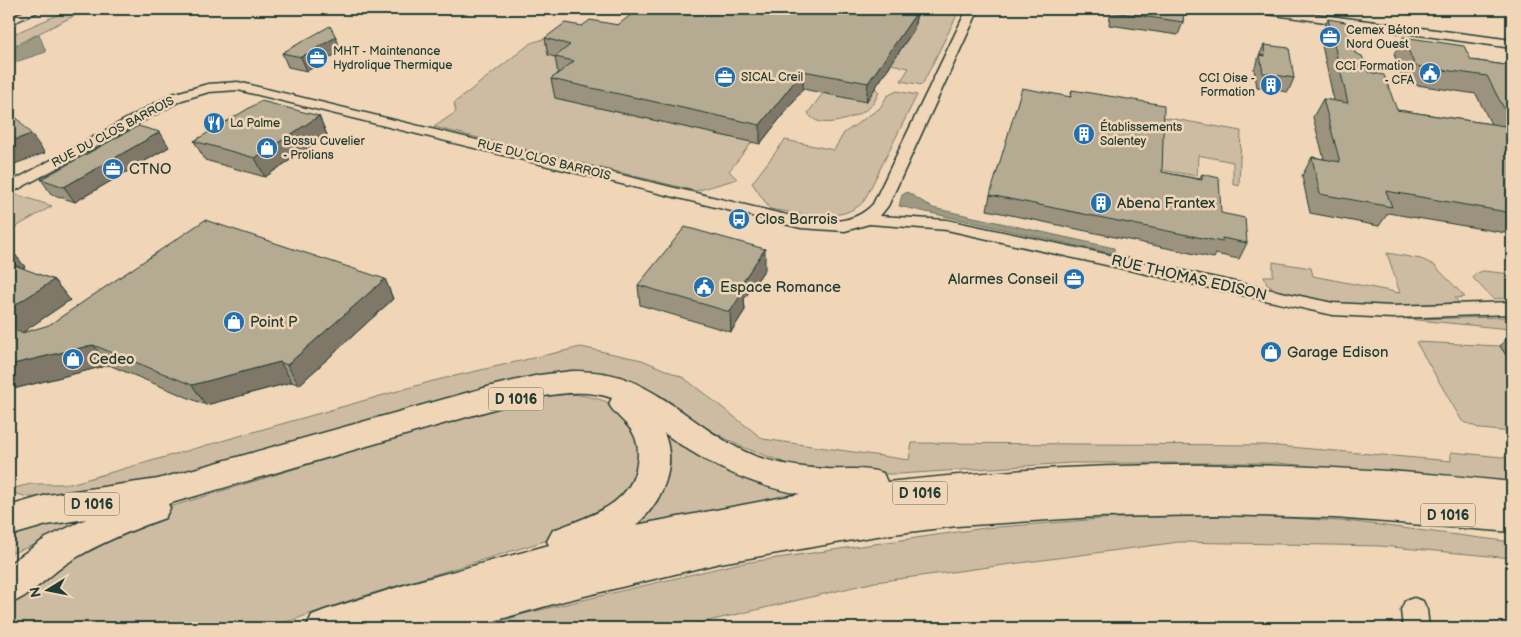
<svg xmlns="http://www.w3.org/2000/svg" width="1521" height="637" font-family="'Balsamiq Sans',sans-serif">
	<rect width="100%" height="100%" fill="#f0d5b7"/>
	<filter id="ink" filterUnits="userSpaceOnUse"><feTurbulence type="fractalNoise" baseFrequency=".02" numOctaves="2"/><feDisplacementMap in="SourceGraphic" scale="10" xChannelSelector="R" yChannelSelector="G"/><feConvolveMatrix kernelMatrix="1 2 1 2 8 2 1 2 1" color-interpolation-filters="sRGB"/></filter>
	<g filter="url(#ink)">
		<!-- green -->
		<g fill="#cebca2" stroke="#767c6b">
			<polygon points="71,9 88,9 9,48 9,36"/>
			<polygon points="797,9 901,9 957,15 922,85 901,81 909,68 891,64 914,30"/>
			<polygon points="547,38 568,60 555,98 752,142 729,171 737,179 696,191 434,127 456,112 454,103 531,43"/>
			<path d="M875,88l4,4c-2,4 -4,10 -8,14 -12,11 -52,27 -63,7l15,-20 43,8z"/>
			<path d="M897,91l20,4 -53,106c-22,24 -65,12 -94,8l-18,-26 33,-43 49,10 10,-17 36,-25 7,-12z"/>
			<polygon points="1030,93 1241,131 1239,186 1233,184 1233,162 1198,155 1197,176 1156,169"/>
			<polygon points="18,195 52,206 9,231 9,200"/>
			<path d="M1387,253l34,6 13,6 31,32 -10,1 4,5c-56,1 -143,11 -192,-18l-3,-9h9v-14l38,6 2,8 87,17z"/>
			<polygon points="1483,271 1512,274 1512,298 1493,299 1473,278 1475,274"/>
			<polygon points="1512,317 1512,320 1506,320 1510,329 1407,319"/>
			<polygon points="1416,342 1500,346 1512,364 1512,432 1481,429 1462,421"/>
			<polygon points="581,347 642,360 684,378 763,439 909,460 912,443 1266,445 1451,461 1451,452 1512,458 1512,484 1277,463 1071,463 899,474 832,474 791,465 742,447 689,419 588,375 171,481 50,498 28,497 9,492 9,485 14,488 31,484 70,484 433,381"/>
			<path d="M571,394c23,2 41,8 61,21l11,65 -65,51 -218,66 -91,31h-260v-29l4,-5 137,-81 298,-91 94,-25z"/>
			<polygon points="657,426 805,494 621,530"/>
			<polygon points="99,513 82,528 9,554 9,528 19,524"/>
			<polygon points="1236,515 1355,522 1512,542 1512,558 1381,546 1179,542 875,582 679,628 481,628 523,614 736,564 985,528 1115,518"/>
		</g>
		<!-- water -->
		<g fill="#9d9983" stroke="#6b7463">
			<polygon points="39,34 46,52 9,64 9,50"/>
			<polygon points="907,192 933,208 1114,248 1114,254 899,206 902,195"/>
		</g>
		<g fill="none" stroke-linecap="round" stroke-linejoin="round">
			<!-- street casing -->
			<g stroke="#1f3d34" stroke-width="3">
				<g id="street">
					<polygon points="29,9 44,9 9,25 9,18"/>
					<path d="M967,9h12l-91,197 -8,10 67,4 386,83 59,3 120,-4v12l-120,4 -59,-3 -386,-85 -78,-6 -24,7 -44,-3 -563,-138 -29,2 -27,8 -173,94v-11l163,-89 36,-10 30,-2 536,130c33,7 73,20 99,-8z"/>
					<polygon points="1247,9 1277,9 1512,40 1512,48 1253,12"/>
					<polygon points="1414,598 1423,601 1427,610 1429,628 1403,628 1401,610 1405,601"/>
				</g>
			</g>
			<!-- highway casing -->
			<g stroke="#1f3d34" stroke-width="3">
				<path id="highway" d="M572,371c20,0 41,2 59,10 45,20 79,57 124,75 23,8 47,12 71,13 19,1 39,-2 57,4l4,9c208,-23 418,-23 625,0v50l-178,-14 -119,-3 -119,2 -139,9 -80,10 -157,27 -156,38 -95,27h-77l2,-5 -15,5h-73l6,-13 13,-5 86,-27 138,-38 -2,-4 6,-11c34,-13 79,-24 84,-67 2,-10 1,-21 -4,-30 -6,-11 -18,-17 -24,-29l3,-6c-38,-13 -84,1 -121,12l-323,94 2,4 -5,10c-33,12 -66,25 -96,44 -20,13 -38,34 -60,42v-40l37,-26 40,-19 -39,6 -38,11v-30l38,-11 111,-16 333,-93 48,-11zM664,433c42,31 85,52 136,61l-164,31c26,-22 42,-59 28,-92z"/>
			</g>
			<!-- street -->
			<use href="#street" fill="#f0d5b7" fill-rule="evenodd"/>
			<!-- highway -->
			<use href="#highway" fill="#f0d5b7" fill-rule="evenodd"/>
		</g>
		<!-- wall -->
		<g fill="#9c937e" stroke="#1f3d34">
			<polygon points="1011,9 1026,9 1025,11"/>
			<polygon points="1111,9 1184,9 1183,22 1178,35 1109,25"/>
			<polygon points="917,12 914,29 866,102 803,89 760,144 555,98 551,79 558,74 555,57 548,55 545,38 582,26"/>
			<polygon points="1328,19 1355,53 1368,72 1397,110 1491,124 1476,94 1404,83 1394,54 1403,37 1471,60 1512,66 1512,234 1388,213 1379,226 1310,213 1302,176 1312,157 1324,159 1313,117 1323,99 1334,101 1320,36"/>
			<polygon points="1264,45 1294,78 1288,92 1257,87 1254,69 1258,61 1258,58"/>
			<polygon points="341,51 307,71 288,67 282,53"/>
			<polygon points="1072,90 1162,172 1199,179 1202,174 1221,213 1247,243 1239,259 1216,254 1214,258 987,210 990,195 1070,97"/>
			<polygon points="319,116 327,135 265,177 205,160 194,141"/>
			<polygon points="169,147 75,202 51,194 41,179"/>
			<polygon points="9,247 25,267 23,269 54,280 70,300 21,333 385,279 393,299 299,385 292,382 206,405 109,365 9,390"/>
			<polygon points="765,269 744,299 745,310 731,332 640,305 638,285"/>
			<polygon points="1512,332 1512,364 1500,346"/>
		</g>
		<!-- shaded-wall -->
		<g fill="#7f7867" stroke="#1f3d34">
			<polygon points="917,12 914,29 866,102 868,83"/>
			<polygon points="336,37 341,51 307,71 301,57"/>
			<polygon points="803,71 803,89 760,144 760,125"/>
			<polygon points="319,116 327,135 265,177 255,158"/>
			<polygon points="160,132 169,147 75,202 64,187"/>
			<polygon points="31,134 45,153 9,166 9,142"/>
			<polygon points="9,247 25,267 9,278"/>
			<polygon points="765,249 765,269 744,299 745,310 731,332 730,312 738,288"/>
			<polygon points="385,279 393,299 299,385 287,365"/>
			<polygon points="54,280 70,300 10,341 9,340 9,309"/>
			<polygon points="93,345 109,365 9,390 9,365"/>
			<polygon points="280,362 292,382 206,405 192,385"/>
		</g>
		<!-- building -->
		<g fill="#b5ab93" stroke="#1f3d34">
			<polygon points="638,9 896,9 917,12 868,83 803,71 760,125 551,79 574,61 555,57 570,45 545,38 565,23 582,26 590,20 618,25"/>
			<polygon points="1113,9 1184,9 1183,22 1113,12"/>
			<polygon points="1328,19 1346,22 1355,53 1362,56 1368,72 1384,75 1397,110 1512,127 1512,213 1386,191 1392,207 1320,194 1312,157 1340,162 1323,99 1348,103"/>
			<polygon points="330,26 336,37 301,57 282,53"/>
			<polygon points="1403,37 1464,46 1471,60 1512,66 1512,124 1487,76 1415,66"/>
			<polygon points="1264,45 1289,48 1294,78 1263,73 1260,55 1265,56"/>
			<polygon points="1022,88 1071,97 1072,90 1164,105 1162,172 1202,180 1202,174 1219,178 1221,213 1245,218 1247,243 1222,238 1222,242 990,195"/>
			<polygon points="261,101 319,116 255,158 194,141"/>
			<polygon points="9,109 31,134 9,142"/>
			<polygon points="138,126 160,132 64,187 41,179"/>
			<polygon points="205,220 385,279 287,365 280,362 192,385 93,345 9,365 9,328 22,333 49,325"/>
			<polygon points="685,227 765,249 738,288 744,290 730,312 638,285"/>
			<polygon points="9,263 54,280 9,309"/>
		</g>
	</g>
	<!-- icons -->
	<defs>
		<g id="office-disc" transform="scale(1.125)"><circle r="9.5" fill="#1f6fb2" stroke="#f0d5b7"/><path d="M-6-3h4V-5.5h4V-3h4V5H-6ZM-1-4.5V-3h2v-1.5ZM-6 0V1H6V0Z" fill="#fff"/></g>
		<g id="civic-disc" transform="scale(1.125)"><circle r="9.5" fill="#1f6fb2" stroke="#f0d5b7"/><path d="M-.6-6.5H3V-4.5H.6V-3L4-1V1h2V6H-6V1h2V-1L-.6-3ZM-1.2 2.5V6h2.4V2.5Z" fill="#fff"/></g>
		<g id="building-disc" transform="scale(1.125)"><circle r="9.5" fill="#1f6fb2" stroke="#f0d5b7"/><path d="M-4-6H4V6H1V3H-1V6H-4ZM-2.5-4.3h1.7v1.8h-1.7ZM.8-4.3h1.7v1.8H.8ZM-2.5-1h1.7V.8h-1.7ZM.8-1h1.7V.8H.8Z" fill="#fff"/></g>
		<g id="restaurant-disc" transform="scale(1.125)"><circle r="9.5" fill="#1f6fb2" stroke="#f0d5b7"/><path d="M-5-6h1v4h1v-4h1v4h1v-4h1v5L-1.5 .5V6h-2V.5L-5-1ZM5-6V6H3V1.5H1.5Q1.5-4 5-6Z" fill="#fff"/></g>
		<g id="shop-disc" transform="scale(1.125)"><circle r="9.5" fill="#1f6fb2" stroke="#f0d5b7"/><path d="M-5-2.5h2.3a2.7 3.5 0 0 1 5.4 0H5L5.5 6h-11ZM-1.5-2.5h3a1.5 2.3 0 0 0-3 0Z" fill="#fff"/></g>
		<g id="bus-disc" transform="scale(1.125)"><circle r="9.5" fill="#1f6fb2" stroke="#f0d5b7"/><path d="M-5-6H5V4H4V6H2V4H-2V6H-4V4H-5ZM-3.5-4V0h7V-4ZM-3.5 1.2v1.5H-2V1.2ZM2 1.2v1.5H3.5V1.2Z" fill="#fff"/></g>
	</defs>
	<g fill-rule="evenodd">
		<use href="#office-disc" x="1330" y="37"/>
		<use href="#office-disc" x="317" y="58"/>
		<use href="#civic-disc" x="1430" y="73"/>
		<use href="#office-disc" x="725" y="77"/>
		<use href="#building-disc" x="1271" y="85"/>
		<use href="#restaurant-disc" x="214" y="123"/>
		<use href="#building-disc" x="1084" y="134"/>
		<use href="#shop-disc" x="267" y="148"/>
		<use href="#office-disc" x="113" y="169"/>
		<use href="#building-disc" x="1101" y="203"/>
		<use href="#bus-disc" x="739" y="219"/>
		<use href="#office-disc" x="1074" y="279"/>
		<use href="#civic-disc" x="704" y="287"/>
		<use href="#shop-disc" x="234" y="322"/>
		<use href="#shop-disc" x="1271" y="352"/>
		<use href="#shop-disc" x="73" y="359"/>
	</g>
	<g text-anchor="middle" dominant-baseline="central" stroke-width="5" stroke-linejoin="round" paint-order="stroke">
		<!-- far-poi labels -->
		<g font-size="12" fill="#1f3d34" stroke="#f0d5b7" text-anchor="start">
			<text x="1346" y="30">Cemex Béton<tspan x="1346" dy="14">Nord Ouest</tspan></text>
			<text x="333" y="51">MHT - Maintenance<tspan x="333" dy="14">Hydrolique Thermique</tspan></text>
			<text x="1414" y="66" text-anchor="end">CCI Formation<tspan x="1414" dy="14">- CFA</tspan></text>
			<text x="741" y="77">SICAL Creil</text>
			<text x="1255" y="78" text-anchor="end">CCI Oise -<tspan x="1255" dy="14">Formation</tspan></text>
			<text x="230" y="123">La Palme</text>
			<text x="1100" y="127">Établissements<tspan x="1100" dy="14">Salentey</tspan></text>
			<text x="283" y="141">Bossu Cuvelier<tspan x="283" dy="14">- Prolians</tspan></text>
		</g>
		<!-- far-street labels -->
		<g font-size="12" fill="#1f3d34" stroke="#f0d5b7">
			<text transform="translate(113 132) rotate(-28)">RUE DU CLOS BARROIS</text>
			<text transform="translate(544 160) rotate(14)">RUE DU CLOS BARROIS</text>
		</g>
		<!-- shield labels -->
		<g fill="#f0d5b7" stroke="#5e6b5b" stroke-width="1">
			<rect x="488.5" y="387.5" width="55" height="23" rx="4"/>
			<rect x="892.5" y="481.5" width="55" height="23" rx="4"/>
			<rect x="64.5" y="492.5" width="55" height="23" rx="4"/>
			<rect x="1420.5" y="503.5" width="55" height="23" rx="4"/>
		</g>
		<g font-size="14" font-weight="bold" fill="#1f3d34">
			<text x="516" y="399">D 1016</text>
			<text x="920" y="493">D 1016</text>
			<text x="92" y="504">D 1016</text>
			<text x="1448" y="515">D 1016</text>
		</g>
		<!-- poi labels -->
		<g font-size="15" fill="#1f3d34" stroke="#f0d5b7" text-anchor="start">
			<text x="129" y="169">CTNO</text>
			<text x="1117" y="203">Abena Frantex</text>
			<text x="755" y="219">Clos Barrois</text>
			<text x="1058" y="279" text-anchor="end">Alarmes Conseil</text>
			<text x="720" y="287">Espace Romance</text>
			<text x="250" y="322">Point P</text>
			<text x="1287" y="352">Garage Edison</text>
			<text x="89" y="359">Cedeo</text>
		</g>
		<!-- street labels -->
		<g font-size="15" fill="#1f3d34" stroke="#f0d5b7">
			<text transform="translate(1189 278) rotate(13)">RUE THOMAS EDISON</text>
		</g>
	</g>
	<!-- margin -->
	<rect width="1521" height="637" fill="none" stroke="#f0d5b7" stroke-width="30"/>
	<rect x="15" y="15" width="1491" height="607" fill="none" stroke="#1f3d34" stroke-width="2" filter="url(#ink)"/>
	<!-- north arrow -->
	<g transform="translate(48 590) rotate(260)" stroke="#f0d5b7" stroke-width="4" paint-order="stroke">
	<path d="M0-4L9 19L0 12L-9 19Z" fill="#1f3d34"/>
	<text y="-8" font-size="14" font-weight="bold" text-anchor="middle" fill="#1f3d34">N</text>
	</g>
</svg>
